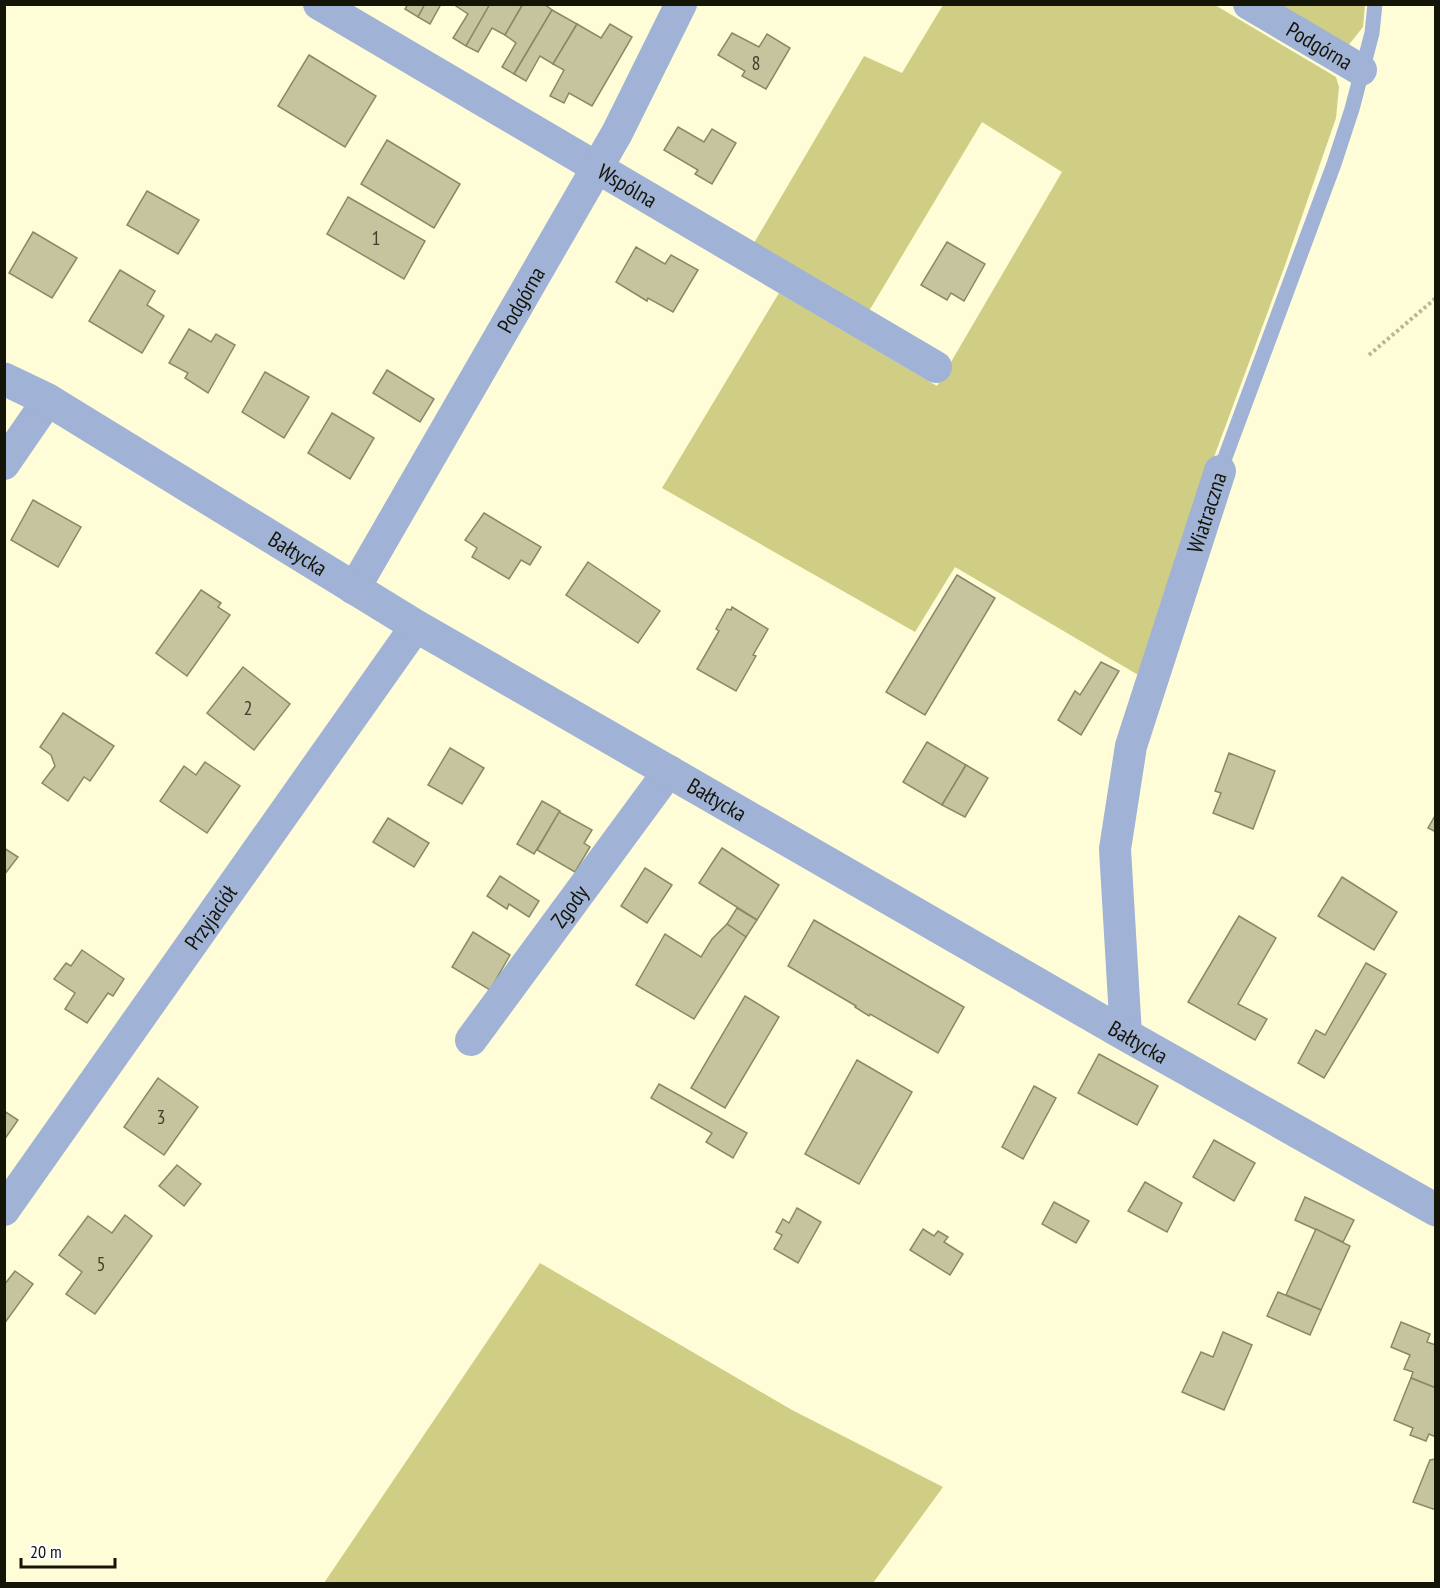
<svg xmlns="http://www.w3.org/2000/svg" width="1440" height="1588" font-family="'PT Sans Narrow',sans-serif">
	<rect width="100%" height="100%" fill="#fefdd7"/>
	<!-- green -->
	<g fill="#d0cd84">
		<polygon points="943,5 1215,5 1336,77 1339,87 1336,118 1284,268 1211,465 1140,676 955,567 915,632 662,488 779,293 937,386 1062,172 982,122 869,311 754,243 864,56 902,73"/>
		<polygon points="1275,5 1365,5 1363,27 1347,47"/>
		<polygon points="540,1263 792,1410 943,1487 873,1583 324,1583"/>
	</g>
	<!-- building -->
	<g fill="#c5c49f" stroke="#8a8966" stroke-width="1.5">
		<polygon points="408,4 425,4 418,17 405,9"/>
		<polygon points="425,4 441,4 430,24 418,17"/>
		<polygon points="457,4 490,4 466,46 453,38 468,14 456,6"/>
		<polygon points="490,4 523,4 505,35 492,28 478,52 466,46"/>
		<polygon points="523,4 544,4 552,10 514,74 502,67 516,43 505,35"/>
		<polygon points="552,10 577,24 553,64 540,56 526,81 514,74"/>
		<polygon points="577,24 601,38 610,24 632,37 592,106 569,93 564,103 550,96 564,70 553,64"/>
		<polygon points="732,33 759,47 767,34 790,48 766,89 742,76 745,71 718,55"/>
		<polygon points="309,55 376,96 345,147 278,106"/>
		<polygon points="678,127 704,142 712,129 736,143 712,184 695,174 698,170 664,150"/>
		<polygon points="387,140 460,184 434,228 361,184"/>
		<polygon points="147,191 199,220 178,254 127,225"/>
		<polygon points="348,197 425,241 404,279 327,234"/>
		<polygon points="33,232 77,258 52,298 9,273"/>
		<polygon points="947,242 985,264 964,301 951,293 947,300 921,285"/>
		<polygon points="636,247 665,264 671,255 698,270 673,312 648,298 647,301 616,282"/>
		<polygon points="120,270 155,291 147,305 164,316 142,353 89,321"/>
		<polygon points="189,329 211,342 216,334 235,345 208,393 185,378 188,373 169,363"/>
		<polygon points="387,370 434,399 420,422 373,393"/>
		<polygon points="265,372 309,397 284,438 242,412"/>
		<polygon points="332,413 374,438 350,479 308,453"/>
		<polygon points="33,500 81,527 58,567 11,540"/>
		<polygon points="484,513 541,547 530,565 521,560 509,579 472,557 477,548 465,540"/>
		<polygon points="588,562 660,611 638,643 566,595"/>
		<polygon points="957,575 995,598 925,715 886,692"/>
		<polygon points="201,590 221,603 218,607 230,615 187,676 156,653"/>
		<polygon points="732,607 768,629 753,655 756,656 736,691 697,669 719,631 716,629 727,609 731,610"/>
		<polygon points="1101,662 1119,671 1081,735 1058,720 1075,691 1080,695"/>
		<polygon points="243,667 290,704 254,750 207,713"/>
		<polygon points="63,713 114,746 90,781 84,777 68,801 42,783 55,766 51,755 40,747"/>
		<polygon points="927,742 966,765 942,805 903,782"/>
		<polygon points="450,748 484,768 462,804 428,785"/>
		<polygon points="1229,753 1275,771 1253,829 1213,813 1221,793 1215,791"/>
		<polygon points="205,762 240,786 207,833 160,801 184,766 196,775"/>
		<polygon points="966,765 988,778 965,817 942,805"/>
		<polygon points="542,801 560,811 534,854 517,844"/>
		<polygon points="559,812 592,830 584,843 590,847 575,872 537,850"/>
		<polygon points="1436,814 1436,832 1428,828"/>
		<polygon points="388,818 429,843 414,867 373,842"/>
		<polygon points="4,848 18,857 4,875"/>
		<polygon points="722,848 779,885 757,920 699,883"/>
		<polygon points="645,868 672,885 647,923 621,906"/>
		<polygon points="500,876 539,901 529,917 509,904 507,909 487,896"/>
		<polygon points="1342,877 1397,912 1374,950 1318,916"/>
		<polygon points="737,908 757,920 746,937 727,924"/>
		<polygon points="1239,916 1276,938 1238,1004 1267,1019 1255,1040 1188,1002"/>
		<polygon points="814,920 964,1007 938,1053 870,1014 869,1016 855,1007 856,1006 788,966"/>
		<polygon points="727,924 746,937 694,1019 636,985 665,934 701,957 712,939"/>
		<polygon points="473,932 510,955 490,990 452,967"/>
		<polygon points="82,950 124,979 113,996 108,993 87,1023 65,1009 75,993 54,979 66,963 71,966"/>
		<polygon points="1366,963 1386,974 1324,1078 1298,1063 1316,1030 1325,1035"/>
		<polygon points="745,996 779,1017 725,1108 691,1088"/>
		<polygon points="1099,1054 1158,1086 1137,1125 1078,1093"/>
		<polygon points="857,1060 912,1092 859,1184 805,1154"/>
		<polygon points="158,1078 198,1107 164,1155 124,1127"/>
		<polygon points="659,1084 747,1133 733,1158 706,1142 712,1133 651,1098"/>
		<polygon points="1034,1086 1056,1098 1023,1159 1002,1147"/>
		<polygon points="4,1111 18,1120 4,1140"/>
		<polygon points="1214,1140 1255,1163 1234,1201 1193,1177"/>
		<polygon points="177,1165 201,1184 184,1206 159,1186"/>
		<polygon points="1145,1182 1182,1203 1167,1232 1128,1211"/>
		<polygon points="1305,1197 1354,1220 1343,1242 1295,1220"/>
		<polygon points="1054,1202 1089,1221 1076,1243 1042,1224"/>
		<polygon points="797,1208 821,1222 798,1263 774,1249 782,1235 776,1232 783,1219 789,1223"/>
		<polygon points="125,1215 152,1236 95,1314 66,1294 82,1272 59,1255 88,1216 112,1233"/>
		<polygon points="923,1229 934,1236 938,1231 948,1237 944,1242 963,1254 950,1275 910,1250"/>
		<polygon points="1316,1229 1350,1246 1321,1310 1286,1295"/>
		<polygon points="15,1271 33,1284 4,1324 4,1285"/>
		<polygon points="1278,1292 1321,1310 1310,1335 1267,1316"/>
		<polygon points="1401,1322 1430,1334 1427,1342 1436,1345 1436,1388 1411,1378 1413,1372 1404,1369 1410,1355 1391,1347"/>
		<polygon points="1223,1332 1252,1345 1224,1410 1182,1392 1201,1352 1213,1357"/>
		<polygon points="1411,1378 1436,1388 1436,1437 1429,1434 1426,1441 1410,1435 1413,1428 1394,1420"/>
		<polygon points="1436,1459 1436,1510 1413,1502 1430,1460"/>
	</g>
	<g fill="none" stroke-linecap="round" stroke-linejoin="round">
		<!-- path -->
		<polyline stroke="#b7b698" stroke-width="4" stroke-dasharray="3 3" stroke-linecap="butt" points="1369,355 1436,298"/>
		<!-- service -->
		<polyline stroke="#a0b2d5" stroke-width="15" points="1220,471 1334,164 1352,109 1372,33 1375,4"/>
		<!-- minor -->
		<g stroke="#a0b2d5" stroke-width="32">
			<path id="s1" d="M319,4l617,363"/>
			<path id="s2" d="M1249,4l112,66"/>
			<polyline points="4,464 48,400"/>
			<path id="s3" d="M354,589l263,-456 64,-129"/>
			<path id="s4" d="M1126,1035l-11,-186 16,-103 89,-275"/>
			<path id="s5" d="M471,1040l198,-269"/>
			<path id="s6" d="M4,1210l412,-584"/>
		</g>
		<!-- tertiary -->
		<path stroke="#a0b2d5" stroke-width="33" id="s7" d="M4,379l44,21 368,226 710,409 310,175"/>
	</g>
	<g text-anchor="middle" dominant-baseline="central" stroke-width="4.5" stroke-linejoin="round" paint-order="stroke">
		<!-- number labels -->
		<g font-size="20" fill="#40402d">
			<text x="756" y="63">8</text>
			<text x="376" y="238">1</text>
			<text x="248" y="708">2</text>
			<text x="161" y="1117">3</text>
			<text x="101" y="1264">5</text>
		</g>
		<!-- street labels -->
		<g font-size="22" fill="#141407" stroke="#fff">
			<text stroke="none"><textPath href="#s2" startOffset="82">Podgórna</textPath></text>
			<text stroke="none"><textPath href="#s1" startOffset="358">Wspólna</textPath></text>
			<text stroke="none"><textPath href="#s3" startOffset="334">Podgórna</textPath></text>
			<text stroke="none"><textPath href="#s4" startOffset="536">Wiatraczna</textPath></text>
			<text stroke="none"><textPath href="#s7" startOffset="342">Bałtycka</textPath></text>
			<text stroke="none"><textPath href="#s7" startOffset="828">Bałtycka</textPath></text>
			<text stroke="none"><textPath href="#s5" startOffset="166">Zgody</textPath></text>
			<text stroke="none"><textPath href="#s6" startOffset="358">Przyjaciół</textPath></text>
			<text stroke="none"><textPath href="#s7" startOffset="1314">Bałtycka</textPath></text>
		</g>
	</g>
	<!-- border -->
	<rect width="1440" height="1588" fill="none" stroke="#141407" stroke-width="12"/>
	<!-- scale -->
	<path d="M21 1558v9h94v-9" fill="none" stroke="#141407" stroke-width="3"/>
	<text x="30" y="1558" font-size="18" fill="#141407" stroke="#ffffff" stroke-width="4.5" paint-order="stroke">20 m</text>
</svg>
